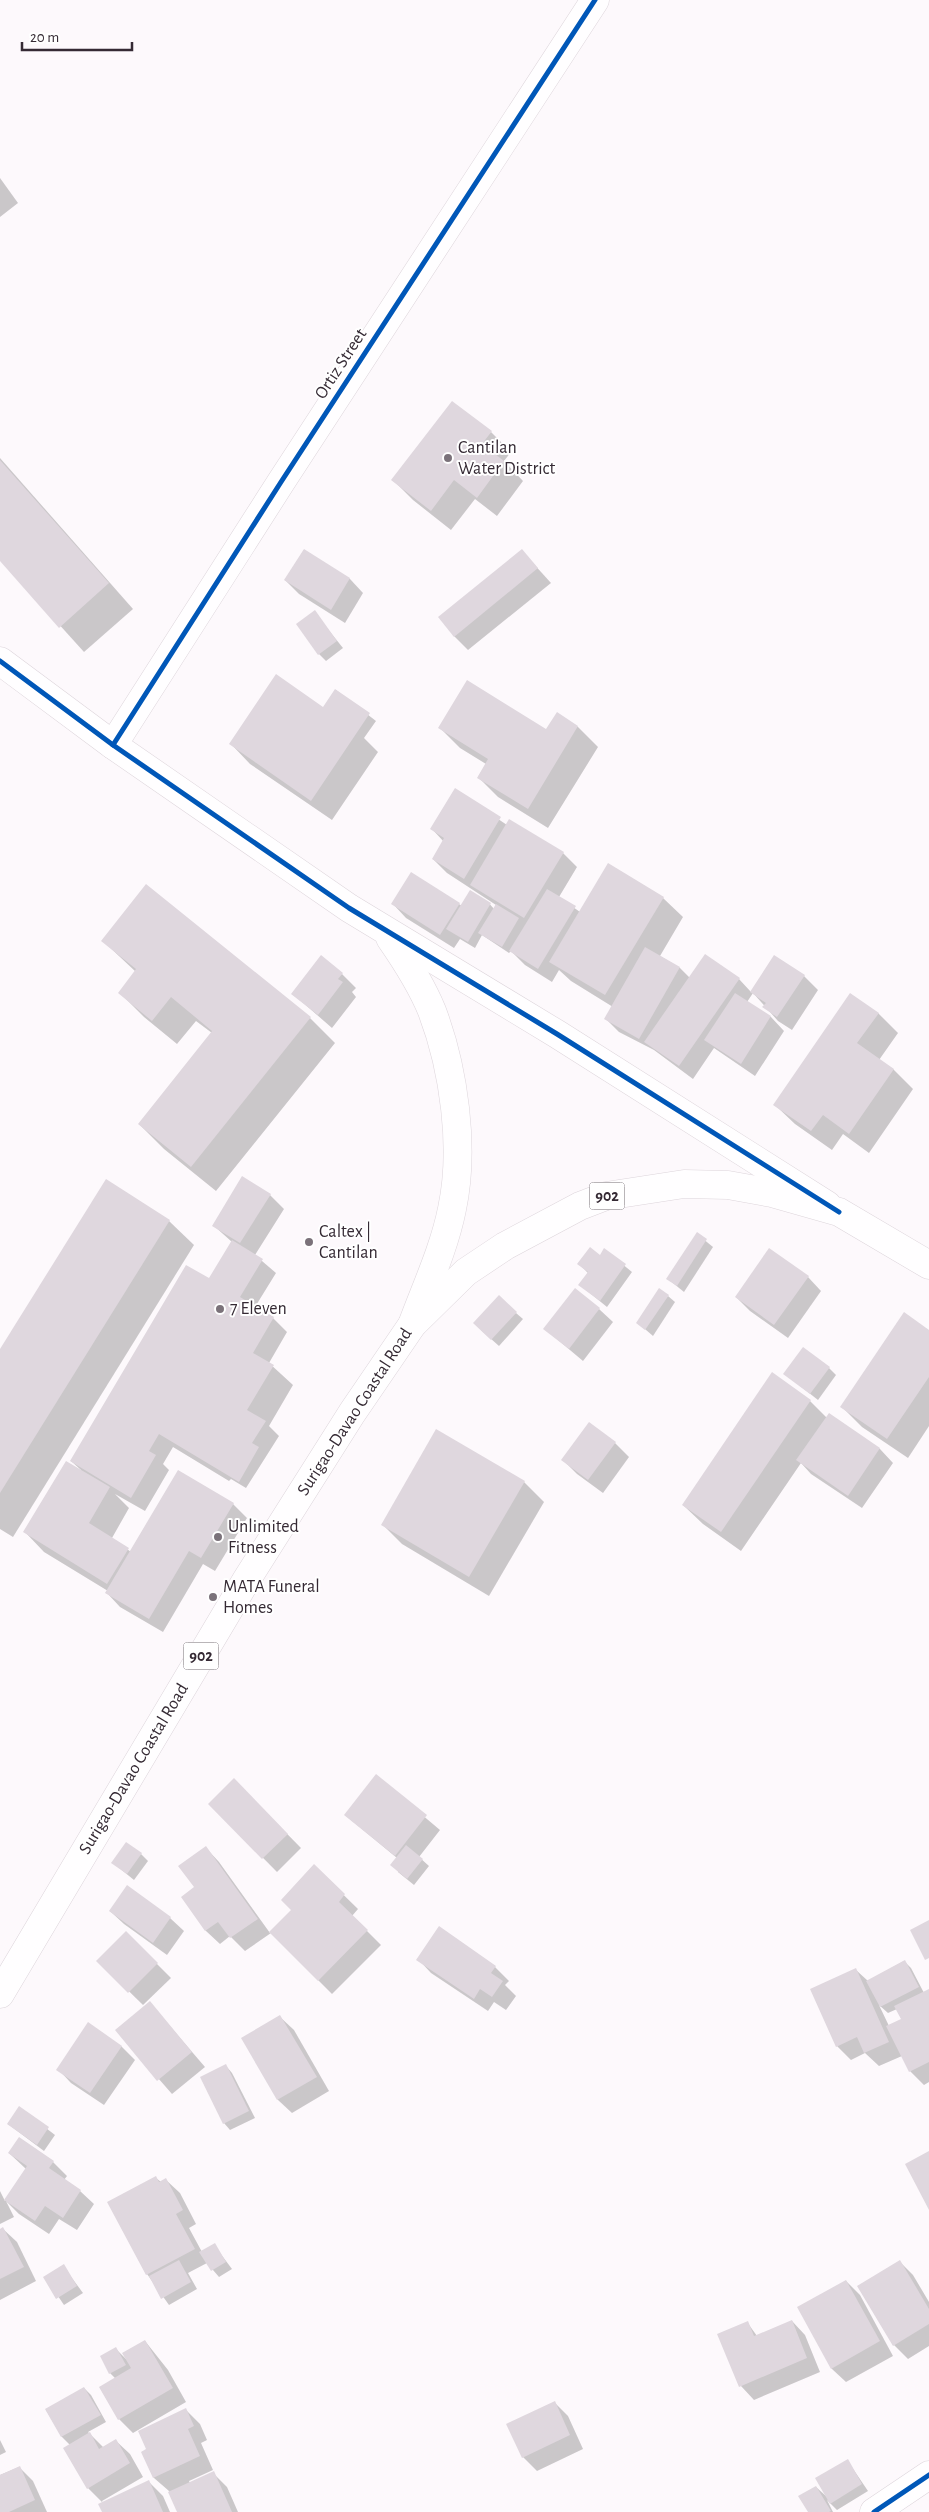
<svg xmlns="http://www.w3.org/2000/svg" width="929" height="2512" font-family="'Alegreya Sans',sans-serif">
	<rect width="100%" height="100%" fill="#fdf9fc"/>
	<!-- shadow -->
	<g fill="#0003" fill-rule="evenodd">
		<polygon points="0,178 18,203 0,217"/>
		<polygon points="491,432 511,452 504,461 523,481 497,516 475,499 451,530 413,500 393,480"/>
		<polygon points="0,458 133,609 84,652 0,559"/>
		<polygon points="304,550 350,579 363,593 345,623 299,594 285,580"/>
		<polygon points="522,551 551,583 468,650 454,636"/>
		<polygon points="314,612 343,648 326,661 319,654"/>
		<polygon points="336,690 376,721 364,738 378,752 332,820 250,764 231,744 324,709"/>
		<polygon points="557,714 578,727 598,747 548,828 498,797 478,777 486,764 460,748 440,728 547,731"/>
		<polygon points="455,790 507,825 563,853 577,867 559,897 580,912 663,898 683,917 660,956 680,968 690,978 739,979 751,992 804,976 818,990 792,1030 778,1021 753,993 747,1002 771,1017 784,1031 755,1076 714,1048 693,1079 654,1050 619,1032 606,1019 613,1007 571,981 559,970 552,982 525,965 511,951 509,953 482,935 475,948 460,939 454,948 406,918 393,904 411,874 462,906 488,902 494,909 496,905 447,873 433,859 444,842 432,829"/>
		<polygon points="103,941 310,1018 335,1043 216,1191 164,1149 139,1124 212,1033 196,1021 177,1044 144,1017 120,993 136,972"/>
		<polygon points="342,974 356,988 352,992 356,997 332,1028 293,994"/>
		<polygon points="878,1013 898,1033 879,1060 893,1069 913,1089 869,1153 843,1134 832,1150 795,1124 775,1105"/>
		<polygon points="270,1195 284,1209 255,1255 276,1273 255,1307 273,1318 287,1332 269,1363 293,1385 269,1426 279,1436 246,1488 231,1479 229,1481 173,1447 163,1464 169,1470 145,1511 115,1494 129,1508 112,1538 131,1552 179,1472 233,1504 247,1518 215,1571 203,1564 163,1632 120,1607 107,1593 108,1591 44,1552 25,1532 81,1470 71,1461 210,1280 232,1242 213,1225"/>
		<polygon points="169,1221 194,1245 13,1537 0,1529 0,1351"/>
		<polygon points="697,1234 713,1247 684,1292 668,1279"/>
		<polygon points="605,1250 632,1272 607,1307 580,1285 588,1273 579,1264 600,1257"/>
		<polygon points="808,1277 821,1291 788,1338 750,1311 736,1297"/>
		<polygon points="668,1296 675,1302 653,1336 638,1323"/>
		<polygon points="599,1309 613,1322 583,1361 545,1329"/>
		<polygon points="516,1313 523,1319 499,1346 481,1330"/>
		<polygon points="929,1331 929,1426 908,1458 862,1427 842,1407"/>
		<polygon points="829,1368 836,1375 818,1400 785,1374"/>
		<polygon points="772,1374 810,1401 827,1418 829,1414 880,1449 893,1463 862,1508 811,1474 801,1463 741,1551 703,1524 683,1505"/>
		<polygon points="615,1443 629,1457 603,1493 577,1474 563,1460"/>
		<polygon points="524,1482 544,1502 489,1596 402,1544 382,1524"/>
		<polygon points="376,1776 440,1830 419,1857 429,1866 414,1885 398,1872 397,1858 345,1815"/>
		<polygon points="234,1780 301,1848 277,1872 210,1804"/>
		<polygon points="206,1848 219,1862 270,1933 293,1910 314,1866 358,1909 352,1916 381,1945 332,1994 271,1933 245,1951 230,1936 220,1944 206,1931 182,1897 196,1888"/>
		<polygon points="141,1854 148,1861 134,1880 113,1863"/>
		<polygon points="110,1911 170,1918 184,1931 167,1955 124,1924"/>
		<polygon points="439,1928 495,1967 509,1981 505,1985 516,1996 506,2010 494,2002 488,2011 431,1973 418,1959"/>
		<polygon points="126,1933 171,1978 143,2005 98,1961"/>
		<path d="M904,1961l7,7 13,25 5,-3v92l-5,3 -14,-14 -8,-15 -23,10 -14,-13 -14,7 -14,-14 19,-76 12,11zM879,2005l9,8 9,-4 5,11 -13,6z"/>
		<polygon points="150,2003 205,2067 172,2094 117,2031"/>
		<polygon points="280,2017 294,2030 329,2091 292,2113 278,2100 243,2039"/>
		<polygon points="121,2046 135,2060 104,2105 71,2083 58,2069"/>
		<polygon points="226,2066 232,2073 255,2118 230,2130 224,2123"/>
		<polygon points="20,2108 55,2135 44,2151 8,2124"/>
		<polygon points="9,2153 53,2162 67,2176 64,2180 80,2191 94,2204 77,2230 59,2219 49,2234 19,2214 6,2201 14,2217 0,2224 0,2191 5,2201 26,2169"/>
		<polygon points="156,2178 161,2182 166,2180 180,2193 196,2224 189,2228 202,2252 214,2245 232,2269 219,2277 207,2263 188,2273 197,2289 169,2305 147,2274"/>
		<polygon points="3,2229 17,2242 36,2281 0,2300 0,2230"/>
		<polygon points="900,2262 913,2275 929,2302 929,2346 908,2359 894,2345"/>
		<polygon points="63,2266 83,2293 64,2305 45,2277"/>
		<polygon points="846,2281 860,2295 893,2356 846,2382 832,2369 799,2308"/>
		<polygon points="792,2321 805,2335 820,2372 754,2400 741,2386 747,2322 757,2336"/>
		<polygon points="145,2341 168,2370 186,2402 133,2433 119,2419 116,2379 110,2373 116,2349 126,2359"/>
		<polygon points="84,2388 91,2395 106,2422 88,2432 104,2448 116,2441 130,2454 143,2477 102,2501 103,2503 149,2482 163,2496 170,2512 103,2512 103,2503 88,2488 70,2445 62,2437 46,2410"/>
		<polygon points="555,2403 568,2416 583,2449 537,2471 523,2457"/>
		<polygon points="186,2410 200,2424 207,2440 201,2443 213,2470 189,2481 190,2483 213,2473 227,2487 238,2512 178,2512 169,2491 154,2478 142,2452 148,2449"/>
		<polygon points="0,2440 6,2452 0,2455"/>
		<polygon points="847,2460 868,2491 837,2510 827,2500 833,2512 809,2512 816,2487 827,2497"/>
		<polygon points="19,2467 33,2481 47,2512 0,2512 0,2475"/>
	</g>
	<!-- building -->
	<g fill="#dfd7de">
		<polygon points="452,401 492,431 482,444 504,461 477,498 454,480 431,511 391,480"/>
		<polygon points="0,460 109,583 59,628 0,561"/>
		<polygon points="304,549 350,578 331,610 284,580"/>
		<polygon points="522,549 538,568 454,637 438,617"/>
		<polygon points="315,610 337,641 318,655 296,624"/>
		<polygon points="276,674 323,707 335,689 370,713 311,801 229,744"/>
		<polygon points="467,680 546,729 557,712 578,726 528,809 477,778 488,759 438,728"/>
		<polygon points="455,788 501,817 464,879 432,859 444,838 430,829"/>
		<polygon points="509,819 564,852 524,918 470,885"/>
		<polygon points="608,863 664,897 605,995 549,962"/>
		<polygon points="411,872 460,903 440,935 391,904"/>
		<polygon points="146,884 311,1017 191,1167 138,1124 212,1031 171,997 152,1021 118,993 136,969 101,941"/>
		<polygon points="547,889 576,906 538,969 509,951"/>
		<polygon points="470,890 491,903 468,942 446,929"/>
		<polygon points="496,904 519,918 502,947 478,933"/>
		<polygon points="645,947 680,967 639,1039 604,1019"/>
		<polygon points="705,954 740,978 679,1066 644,1042"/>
		<polygon points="321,955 343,973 338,979 343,982 318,1015 291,994"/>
		<polygon points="774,955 805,975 777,1017 762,1007 766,1003 750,992"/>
		<polygon points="735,993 771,1016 741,1064 704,1040"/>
		<polygon points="850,993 879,1013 857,1043 894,1069 849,1134 823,1115 811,1131 773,1105"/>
		<polygon points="242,1176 271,1194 240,1243 212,1226"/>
		<polygon points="106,1179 170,1220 0,1493 0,1349"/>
		<polygon points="697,1232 707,1239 677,1286 666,1279"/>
		<polygon points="232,1240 263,1259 240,1297 274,1317 253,1353 274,1365 247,1410 266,1421 252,1443 259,1447 239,1482 159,1434 149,1451 156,1455 131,1498 70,1461 186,1265 209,1278"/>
		<polygon points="590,1247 600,1255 604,1248 626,1264 600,1301 578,1285 588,1272 577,1264"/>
		<polygon points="769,1248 809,1276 774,1325 735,1297"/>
		<polygon points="575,1288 600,1308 569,1349 543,1329"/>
		<polygon points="659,1288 669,1295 645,1330 636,1323"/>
		<polygon points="499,1295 517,1312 491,1340 473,1323"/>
		<polygon points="904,1312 929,1330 929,1377 887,1439 840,1407"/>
		<polygon points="803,1347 830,1367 810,1394 783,1374"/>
		<polygon points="772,1372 811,1400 721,1532 682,1505"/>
		<polygon points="829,1413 880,1448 848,1496 796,1460"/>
		<polygon points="589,1422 616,1442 588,1480 561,1460"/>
		<polygon points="436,1429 525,1481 469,1577 381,1525"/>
		<polygon points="66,1461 110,1487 89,1523 129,1548 107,1584 23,1532"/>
		<polygon points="178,1470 234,1503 201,1558 189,1551 149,1619 105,1593"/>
		<polygon points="376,1774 427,1815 395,1856 344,1815"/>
		<polygon points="234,1778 288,1834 262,1859 208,1804"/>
		<polygon points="126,1842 142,1853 127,1874 111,1863"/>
		<polygon points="406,1845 423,1859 407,1879 390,1865"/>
		<polygon points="206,1846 258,1919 230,1938 218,1922 205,1931 181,1897 194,1887 178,1866"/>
		<polygon points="314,1864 345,1894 339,1902 368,1930 318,1981 269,1932 291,1910 281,1900"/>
		<polygon points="127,1885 171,1917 153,1943 109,1911"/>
		<polygon points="929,1920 929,1958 925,1960 910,1930"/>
		<polygon points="439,1926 496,1966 491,1973 503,1981 492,1997 480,1989 474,1999 416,1960"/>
		<polygon points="126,1931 158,1963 128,1993 96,1961"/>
		<polygon points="905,1960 919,1987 880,2007 866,1981"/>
		<polygon points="856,1968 889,2042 864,2053 857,2037 836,2047 810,1989"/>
		<polygon points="929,1989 929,2062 909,2072 886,2026 901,2019 894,2006"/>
		<polygon points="150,2001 192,2052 157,2081 115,2030"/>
		<polygon points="280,2015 317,2077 277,2100 241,2038"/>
		<polygon points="88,2022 122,2046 90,2093 56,2070"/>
		<polygon points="226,2064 249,2111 223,2124 200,2077"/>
		<polygon points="19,2106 49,2127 37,2145 7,2124"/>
		<polygon points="19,2137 54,2161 49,2168 81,2190 63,2218 45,2206 35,2221 4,2200 27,2166 8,2153"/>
		<polygon points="929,2151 929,2210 905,2164"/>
		<polygon points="156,2176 159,2182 166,2178 183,2210 176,2214 195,2249 146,2275 107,2202"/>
		<polygon points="3,2227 24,2267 0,2279 0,2229"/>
		<polygon points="215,2243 226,2262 211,2271 199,2252"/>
		<polygon points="179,2260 191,2282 161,2299 149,2276"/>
		<polygon points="900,2260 929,2309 929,2324 893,2346 857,2286"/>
		<polygon points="64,2264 77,2286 56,2299 43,2277"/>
		<polygon points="846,2280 880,2341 831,2369 797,2307"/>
		<polygon points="792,2320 807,2358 739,2387 717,2334 748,2321 754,2336"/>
		<polygon points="145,2340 173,2388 118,2420 99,2387 131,2368 122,2353"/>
		<polygon points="116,2347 126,2365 109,2374 100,2356"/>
		<polygon points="84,2387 101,2415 61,2437 45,2409"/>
		<polygon points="555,2401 570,2435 522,2458 506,2424"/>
		<polygon points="186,2408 194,2426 188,2429 200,2456 153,2478 141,2452 146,2449 138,2431"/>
		<polygon points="90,2432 99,2449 116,2439 130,2463 87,2489 63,2448"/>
		<polygon points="848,2459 862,2484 830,2504 815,2478"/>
		<polygon points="20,2466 35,2500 9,2512 0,2512 0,2475"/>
		<polygon points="214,2471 232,2512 177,2512 168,2492"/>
		<polygon points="149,2480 163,2512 102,2512 98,2504"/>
		<polygon points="816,2486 831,2511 829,2512 808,2512 798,2496"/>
	</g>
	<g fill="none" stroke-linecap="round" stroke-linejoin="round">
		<!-- minor casing -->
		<g stroke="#ddd5db" stroke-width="29">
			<polyline id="minor" points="874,2512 929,2475"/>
		</g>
		<!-- tertiary casing -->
		<g stroke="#ddd5db" stroke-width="29">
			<g id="tertiary">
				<polyline points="0,661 113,745 349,908 557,1034 827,1205"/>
				<polyline points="113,745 281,482 595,0"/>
				<path d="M390,938c16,23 31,46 42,73 22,58 33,137 20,198 -8,40 -26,78 -40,116"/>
			</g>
		</g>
		<!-- trunk casing -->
		<g stroke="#ddd5db" stroke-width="29">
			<polyline id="trunk" points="0,1994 247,1579 352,1413 412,1325 466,1272 505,1246 580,1206 606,1196 684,1184 728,1185 772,1193 839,1212 929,1265"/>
		</g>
		<!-- minor -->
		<use href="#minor" stroke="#fffeff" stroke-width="28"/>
		<!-- tertiary -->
		<use href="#tertiary" stroke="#fffeff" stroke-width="28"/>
		<!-- trunk -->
		<use href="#trunk" stroke="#fffeff" stroke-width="28"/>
		<!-- cycleway casing -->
		<g stroke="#fff" stroke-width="8">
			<g id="cycleway">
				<polyline points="0,661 113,745 349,908 557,1034 839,1212"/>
				<polyline points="113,745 281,482 595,0"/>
				<polyline points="874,2512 929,2475"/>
			</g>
		</g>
		<!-- cycleway -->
		<use href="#cycleway" stroke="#0057b8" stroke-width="5"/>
	</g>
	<!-- markers -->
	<g fill="#7b727a" stroke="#fff" stroke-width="2">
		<circle cx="448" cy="458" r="5"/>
		<circle cx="309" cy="1242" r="5"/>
		<circle cx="220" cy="1309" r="5"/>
		<circle cx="218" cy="1537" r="5"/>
		<circle cx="213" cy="1597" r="5"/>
	</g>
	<g text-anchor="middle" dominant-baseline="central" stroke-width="4" stroke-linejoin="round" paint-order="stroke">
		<!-- shield labels -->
		<g fill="#fff" stroke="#726a71" stroke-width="1">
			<rect x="589.5" y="1182.5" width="35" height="27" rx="4"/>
			<rect x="183.5" y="1642.5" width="35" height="27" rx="4"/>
		</g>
		<g font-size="16" font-weight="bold" fill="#352a34">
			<text x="607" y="1196">902</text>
			<text x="201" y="1656">902</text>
		</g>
		<!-- street labels -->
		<g font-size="18" fill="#352a34" stroke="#fff">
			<text transform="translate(341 364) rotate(-57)">Ortiz Street</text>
			<text transform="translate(355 1412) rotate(-57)">Surigao-Davao Coastal Road</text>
			<text transform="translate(134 1769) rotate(-59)">Surigao-Davao Coastal Road</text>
		</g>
		<!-- poi labels -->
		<g font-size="18" fill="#352a34" stroke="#fff" text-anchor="start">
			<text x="458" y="448">Cantilan<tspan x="458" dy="21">Water District</tspan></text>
			<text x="319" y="1232">Caltex |<tspan x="319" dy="21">Cantilan</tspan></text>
			<text x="230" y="1309">7 Eleven</text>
			<text x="228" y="1527">Unlimited<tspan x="228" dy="21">Fitness</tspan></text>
			<text x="223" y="1587">MATA Funeral<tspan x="223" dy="21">Homes</tspan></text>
		</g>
	</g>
	<!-- scale -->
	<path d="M22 42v8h110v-8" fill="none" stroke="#352a34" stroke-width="2.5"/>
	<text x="30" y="42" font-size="15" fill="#352a34" stroke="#ffffff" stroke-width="4" paint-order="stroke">20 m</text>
</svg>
